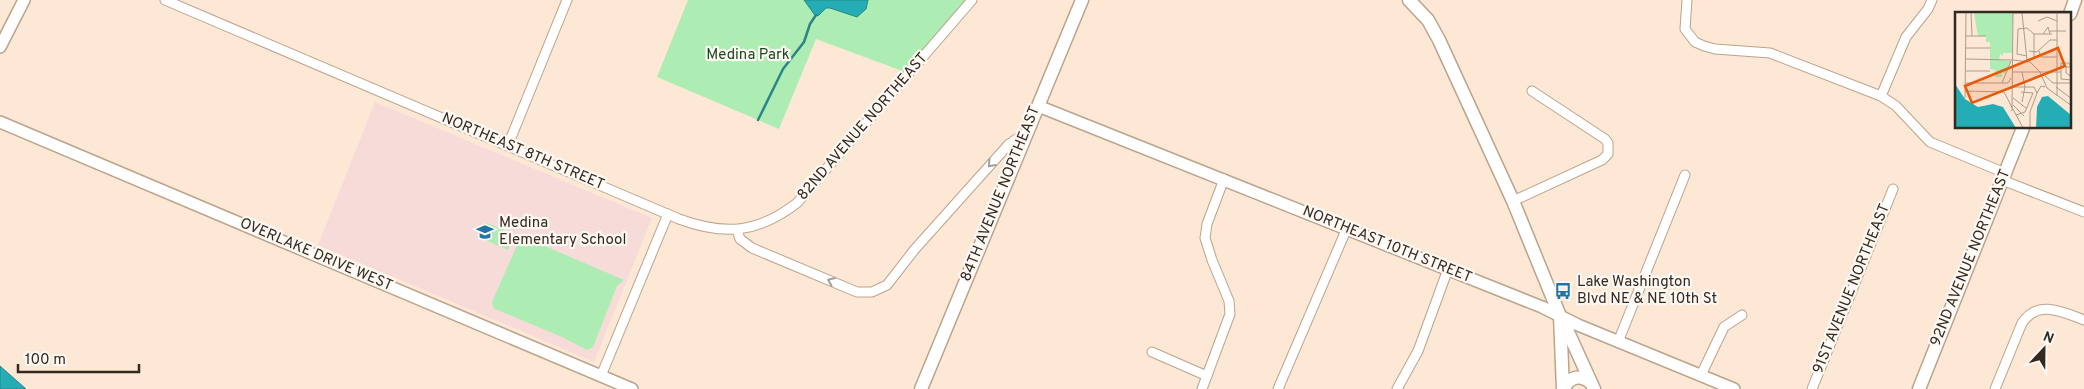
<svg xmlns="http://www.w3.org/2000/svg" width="2084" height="389" font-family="Overpass,sans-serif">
	<rect width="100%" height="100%" fill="#fde8d5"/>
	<!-- education -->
	<polygon fill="#f6dbd9" points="375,102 652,218 594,362 318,245"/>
	<!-- green -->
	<g fill="#adecb2">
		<polygon points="688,0 966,0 905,72 816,39 779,129 657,77"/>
		<polygon points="487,223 515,234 508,250 481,238"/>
		<polygon points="526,238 624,280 617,286 593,347 587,350 562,337 493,308 492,302 519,241"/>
	</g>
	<!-- water -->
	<g fill="#25adb5" stroke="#298588">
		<polygon points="804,0 868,0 866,9 857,17 830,8 826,8 818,16 814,14"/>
		<polygon points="0,366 26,389 0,389"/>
	</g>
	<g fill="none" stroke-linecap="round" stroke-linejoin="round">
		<!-- stream -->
		<polyline stroke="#298588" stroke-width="2.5" points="758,120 783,69 804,42 810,24 816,15"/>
		<!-- minor casing -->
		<g stroke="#bca38c" stroke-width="11">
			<g id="minor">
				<path d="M165,0l514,219c46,17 79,14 118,-16l175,-203"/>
				<polyline points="1687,0 1685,29 1695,42 1704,46 1715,49 1770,53 1881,96 1896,106 1930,142 2005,173"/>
				<polyline points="1881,96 1906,37 1928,9 1932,0"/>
				<polyline points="508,145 567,0"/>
				<polyline points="2002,180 2084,212"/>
				<polyline points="1513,201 1602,160 1608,154 1608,143 1605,139 1532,91"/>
				<polyline points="737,230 740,239 752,248 857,292 872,292 887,285 915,249 1009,144 1027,132"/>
				<polyline points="1618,342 1685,175"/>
				<polyline points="1152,352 1207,376"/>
				<polyline points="1701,375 1724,327 1742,315"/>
				<polyline points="601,376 668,214"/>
				<polyline points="1202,389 1230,314 1229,301 1212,260 1205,238 1207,224 1224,179"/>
				<polyline points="1278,389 1347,228"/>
				<polyline points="1397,389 1418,351 1448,269"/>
				<polyline points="1812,389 1893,189"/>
				<path d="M1995,389l27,-66c16,-24 41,-11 62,-3"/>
			</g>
		</g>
		<!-- tertiary casing -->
		<g stroke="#bca38c" stroke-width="14">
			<g id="tertiary">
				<polyline points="0,47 24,0"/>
				<polyline points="1038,106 1542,307 1578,325 1734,389"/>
				<polyline points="0,122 632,389"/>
			</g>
		</g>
		<!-- secondary casing -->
		<g stroke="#bca38c" stroke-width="15">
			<g id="secondary">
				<polyline points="1409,0 1428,20 1439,40 1513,201 1560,316 1563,389"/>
				<polyline points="2070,14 2075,0"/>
				<polyline points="1564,323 1594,389"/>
				<polyline points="921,389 1082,0"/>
				<path d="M1564,389c5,-13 17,-15 27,-6"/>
				<polyline points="1919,389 2023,128"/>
			</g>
		</g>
		<!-- minor -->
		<use href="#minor" stroke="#fff" stroke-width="9"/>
		<!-- tertiary -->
		<use href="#tertiary" stroke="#fff" stroke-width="11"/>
		<!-- secondary -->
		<use href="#secondary" stroke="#fff" stroke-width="12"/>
	</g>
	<!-- one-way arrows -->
	<defs><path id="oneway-chevron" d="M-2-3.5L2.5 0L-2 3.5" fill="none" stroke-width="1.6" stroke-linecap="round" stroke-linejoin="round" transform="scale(1.25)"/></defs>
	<g stroke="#a39f9b">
		<use href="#oneway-chevron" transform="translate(991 164) rotate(132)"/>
		<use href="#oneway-chevron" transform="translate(831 281) rotate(-157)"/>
	</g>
	<!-- icons -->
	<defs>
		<g id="school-bare" transform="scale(1.35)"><path d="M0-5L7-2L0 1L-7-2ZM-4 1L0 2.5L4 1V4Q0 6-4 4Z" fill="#1f75a5" stroke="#fef8f3" stroke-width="2.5" paint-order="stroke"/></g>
		<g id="bus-bare" transform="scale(1.35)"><path d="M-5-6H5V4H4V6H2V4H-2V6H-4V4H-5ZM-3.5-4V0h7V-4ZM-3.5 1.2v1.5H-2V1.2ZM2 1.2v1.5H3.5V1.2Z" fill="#1f75a5" stroke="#fef8f3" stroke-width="2.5" paint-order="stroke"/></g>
	</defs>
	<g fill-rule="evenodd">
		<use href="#school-bare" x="485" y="232"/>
		<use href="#bus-bare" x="1563" y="291"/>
	</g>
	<g text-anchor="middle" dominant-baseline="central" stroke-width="4.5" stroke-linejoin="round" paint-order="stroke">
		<!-- park labels -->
		<g font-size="15" fill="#194921" stroke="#fef8f3">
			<text x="748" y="55">Medina Park</text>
		</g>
		<!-- street labels -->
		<g font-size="15" fill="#332920" stroke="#fef8f3">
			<text transform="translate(863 127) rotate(-49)">82ND AVENUE NORTHEAST</text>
			<text transform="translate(523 152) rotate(23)">NORTHEAST 8TH STREET</text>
			<text transform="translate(1001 194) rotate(-68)">84TH AVENUE NORTHEAST</text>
			<text transform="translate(1387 245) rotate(22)">NORTHEAST 10TH STREET</text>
			<text transform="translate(316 255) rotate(23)">OVERLAKE DRIVE WEST</text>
			<text transform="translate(1971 258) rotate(-68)">92ND AVENUE NORTHEAST</text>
			<text transform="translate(1852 289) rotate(-68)">91ST AVENUE NORTHEAST</text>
		</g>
		<!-- poi labels -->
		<g font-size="15" fill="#332920" stroke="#fef8f3" text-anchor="start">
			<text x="499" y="223">Medina<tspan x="499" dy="17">Elementary School</tspan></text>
			<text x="1577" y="282">Lake Washington<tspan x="1577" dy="17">Blvd NE &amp; NE 10th St</tspan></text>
		</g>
	</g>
	<!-- overview -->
	<g transform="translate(1955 12)">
		<rect width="116" height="116" fill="#fde8d5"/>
		<path d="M58,0l-1,41h-9v3l-3,-2 -1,6 12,1 -5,12h-4v4h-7v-7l-5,-1v-27h-4v-6h-8l-4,-23z" fill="#adecb2"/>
		<path d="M0,72l10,15 13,8 15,-3 10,3 13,21h-61zM93,84l23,19v13h-35l1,-21 5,-10z" fill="#25adb5"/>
		<path fill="none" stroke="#ac9c8d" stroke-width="1" d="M16,0l1,24M58,1h59M67,1l5,47M83,9l9,-4 10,4M63,17l-1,25 10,2M63,17l9,-1 7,6M95,19h16M79,22v24M79,22h18M88,22l5,-7 2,7M11,24h20M11,36h24M74,39l8,1 13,-12h7M84,39l2,6h16M11,47l47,1M58,48l17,2 10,10 7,16 25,18M115,55h-4v6l6,4M117,57l-3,-6h-8v16l11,1M11,59h24M58,60h48M88,62l10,9h19M11,71h42l3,-5M47,71l9,-22M58,75h21l3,6M101,75l16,12M10,79l39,1 19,36M102,84v-84M10,86l1,-86M58,86l13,10M67,90l3,-15 -3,-15M58,93l11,11M57,99l1,-99M61,103l9,-3 8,-19 -12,-1M75,116v-16l7,-19 4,-7 4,1"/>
		<path fill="#e8590c" fill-opacity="0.15" stroke="#e8590c" stroke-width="2.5" d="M103,36l7,18 -93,37 -7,-17z"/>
		<rect width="116" height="116" fill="none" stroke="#332920" stroke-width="2.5"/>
	</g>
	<!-- north arrow -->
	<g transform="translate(2044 349) rotate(22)" stroke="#fef8f3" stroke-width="4" paint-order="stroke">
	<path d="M0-4L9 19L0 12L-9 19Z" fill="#332920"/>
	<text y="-8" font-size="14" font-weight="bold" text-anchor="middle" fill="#332920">N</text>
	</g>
	<!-- scale -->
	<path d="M18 364v8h121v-8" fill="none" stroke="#332920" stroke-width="2.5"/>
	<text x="25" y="364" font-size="15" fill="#332920" stroke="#fef8f3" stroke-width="4" paint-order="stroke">100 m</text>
</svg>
